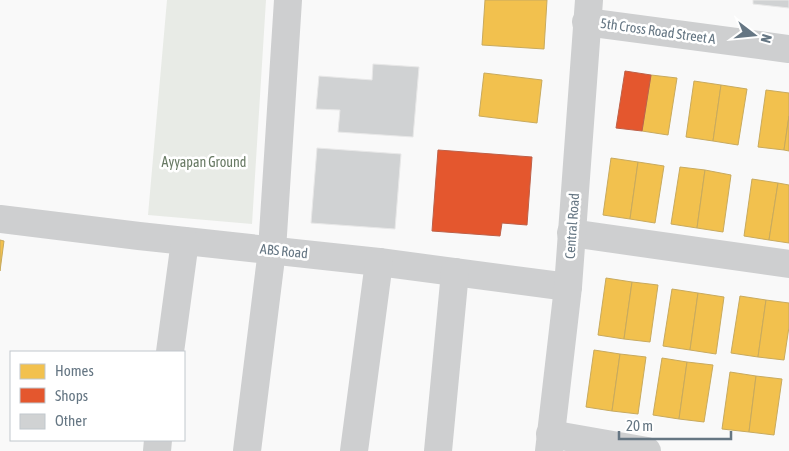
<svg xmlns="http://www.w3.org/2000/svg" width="789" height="451" font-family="'Asap Condensed',sans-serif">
	<rect width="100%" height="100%" fill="#f9f9f9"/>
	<!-- green -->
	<polygon fill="#e8ebe6" points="167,0 266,0 252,224 148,215"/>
	<!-- homes -->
	<g fill="#f2c14e" stroke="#c8aa5e">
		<polygon points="485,0 547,0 544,49 482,45"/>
		<polygon points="484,73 542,80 537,123 479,116"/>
		<polygon points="651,75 677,78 668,135 642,131"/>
		<polygon points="694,81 721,85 713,141 686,137"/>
		<polygon points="721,85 747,89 738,145 713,141"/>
		<polygon points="766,90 789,93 789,116 784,150 758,147"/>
		<polygon points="789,116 789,151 784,150"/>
		<polygon points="611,158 638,162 630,219 603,215"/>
		<polygon points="638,162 664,166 655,223 630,219"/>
		<polygon points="680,167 705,170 697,228 671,224"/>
		<polygon points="705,170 731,175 723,232 697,228"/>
		<polygon points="752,179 778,183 769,240 744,236"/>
		<polygon points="778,183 789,185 789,243 769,240"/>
		<polygon points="0,240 4,241 0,271"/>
		<polygon points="606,278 632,282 624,339 598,335"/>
		<polygon points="632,282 658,285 650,342 624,339"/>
		<polygon points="672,289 698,293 690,350 663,346"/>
		<polygon points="698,293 724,297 716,354 690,350"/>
		<polygon points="740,296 766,300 758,357 731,353"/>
		<polygon points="766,300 789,303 789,327 784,360 758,357"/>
		<polygon points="594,350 620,354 612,411 586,407"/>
		<polygon points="620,354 646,357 638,414 612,411"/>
		<polygon points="662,358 687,362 679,419 653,415"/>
		<polygon points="687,362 713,365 704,422 679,419"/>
		<polygon points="730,372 756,376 749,432 722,429"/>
		<polygon points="756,376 782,379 774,435 749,432"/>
	</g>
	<!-- shops -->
	<g fill="#e4572e" stroke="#be6048">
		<polygon points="625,71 651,75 642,131 616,128"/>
		<polygon points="438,150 532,157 527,225 502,223 500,236 432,231"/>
	</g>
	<!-- building -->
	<g fill="#d0d2d3" stroke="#e8e8e8">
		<polygon points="753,0 789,0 789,8 753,4"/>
		<polygon points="373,64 419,67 413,137 338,132 340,110 316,109 319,76 372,80"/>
		<polygon points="317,148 401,154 395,229 311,223"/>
	</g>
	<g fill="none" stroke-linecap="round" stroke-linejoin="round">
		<!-- minor -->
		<g stroke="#cecfd0" stroke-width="28">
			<polyline points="586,22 789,49"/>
			<polyline points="0,219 139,236 379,262 568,287"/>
			<polyline points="571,233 789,264"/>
			<polyline points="170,352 185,241"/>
			<polyline points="550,434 647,451"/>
			<polyline points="157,451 158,440"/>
			<polyline points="247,451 272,250 288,0"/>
			<polyline points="354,451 379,262"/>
			<polyline points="438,451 455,272"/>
			<polyline points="549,451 568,287 589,0"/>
		</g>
	</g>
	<g text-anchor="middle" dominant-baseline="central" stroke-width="5" stroke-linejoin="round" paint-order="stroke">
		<!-- street labels -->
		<g font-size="14" fill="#657683" stroke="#fff">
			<text transform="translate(658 31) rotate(8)">5th Cross Road Street A</text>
			<text transform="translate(572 226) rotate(-86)">Central Road</text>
			<text transform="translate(284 251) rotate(6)">ABS Road</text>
		</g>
		<!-- park labels -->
		<g font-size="14" fill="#687a64" stroke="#fff">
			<text x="204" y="162">Ayyapan Ground</text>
		</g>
	</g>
	<!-- legend -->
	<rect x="10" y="351" width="175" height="90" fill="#ffffff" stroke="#c1c8cd"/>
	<rect x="20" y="364" width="25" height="15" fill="#f2c14e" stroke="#c1c8cd"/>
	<text x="55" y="376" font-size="15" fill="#657683">Homes</text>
	<rect x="20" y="388" width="25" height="15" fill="#e4572e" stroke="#c1c8cd"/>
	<text x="55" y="401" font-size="15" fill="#657683">Shops</text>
	<rect x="20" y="414" width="25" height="15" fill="#d0d2d3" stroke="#c1c8cd"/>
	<text x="55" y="426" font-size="15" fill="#657683">Other</text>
	<!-- north arrow -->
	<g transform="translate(754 35) rotate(106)" stroke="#ffffff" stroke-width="4" paint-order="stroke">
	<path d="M0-4L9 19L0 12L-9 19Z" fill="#657683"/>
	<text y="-8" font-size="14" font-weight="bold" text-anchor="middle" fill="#657683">N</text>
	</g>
	<!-- scale -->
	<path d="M619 431v8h112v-8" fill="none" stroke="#657683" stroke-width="2.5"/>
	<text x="626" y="431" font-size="15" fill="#657683" stroke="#ffffff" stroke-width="4" paint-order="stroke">20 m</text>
</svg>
